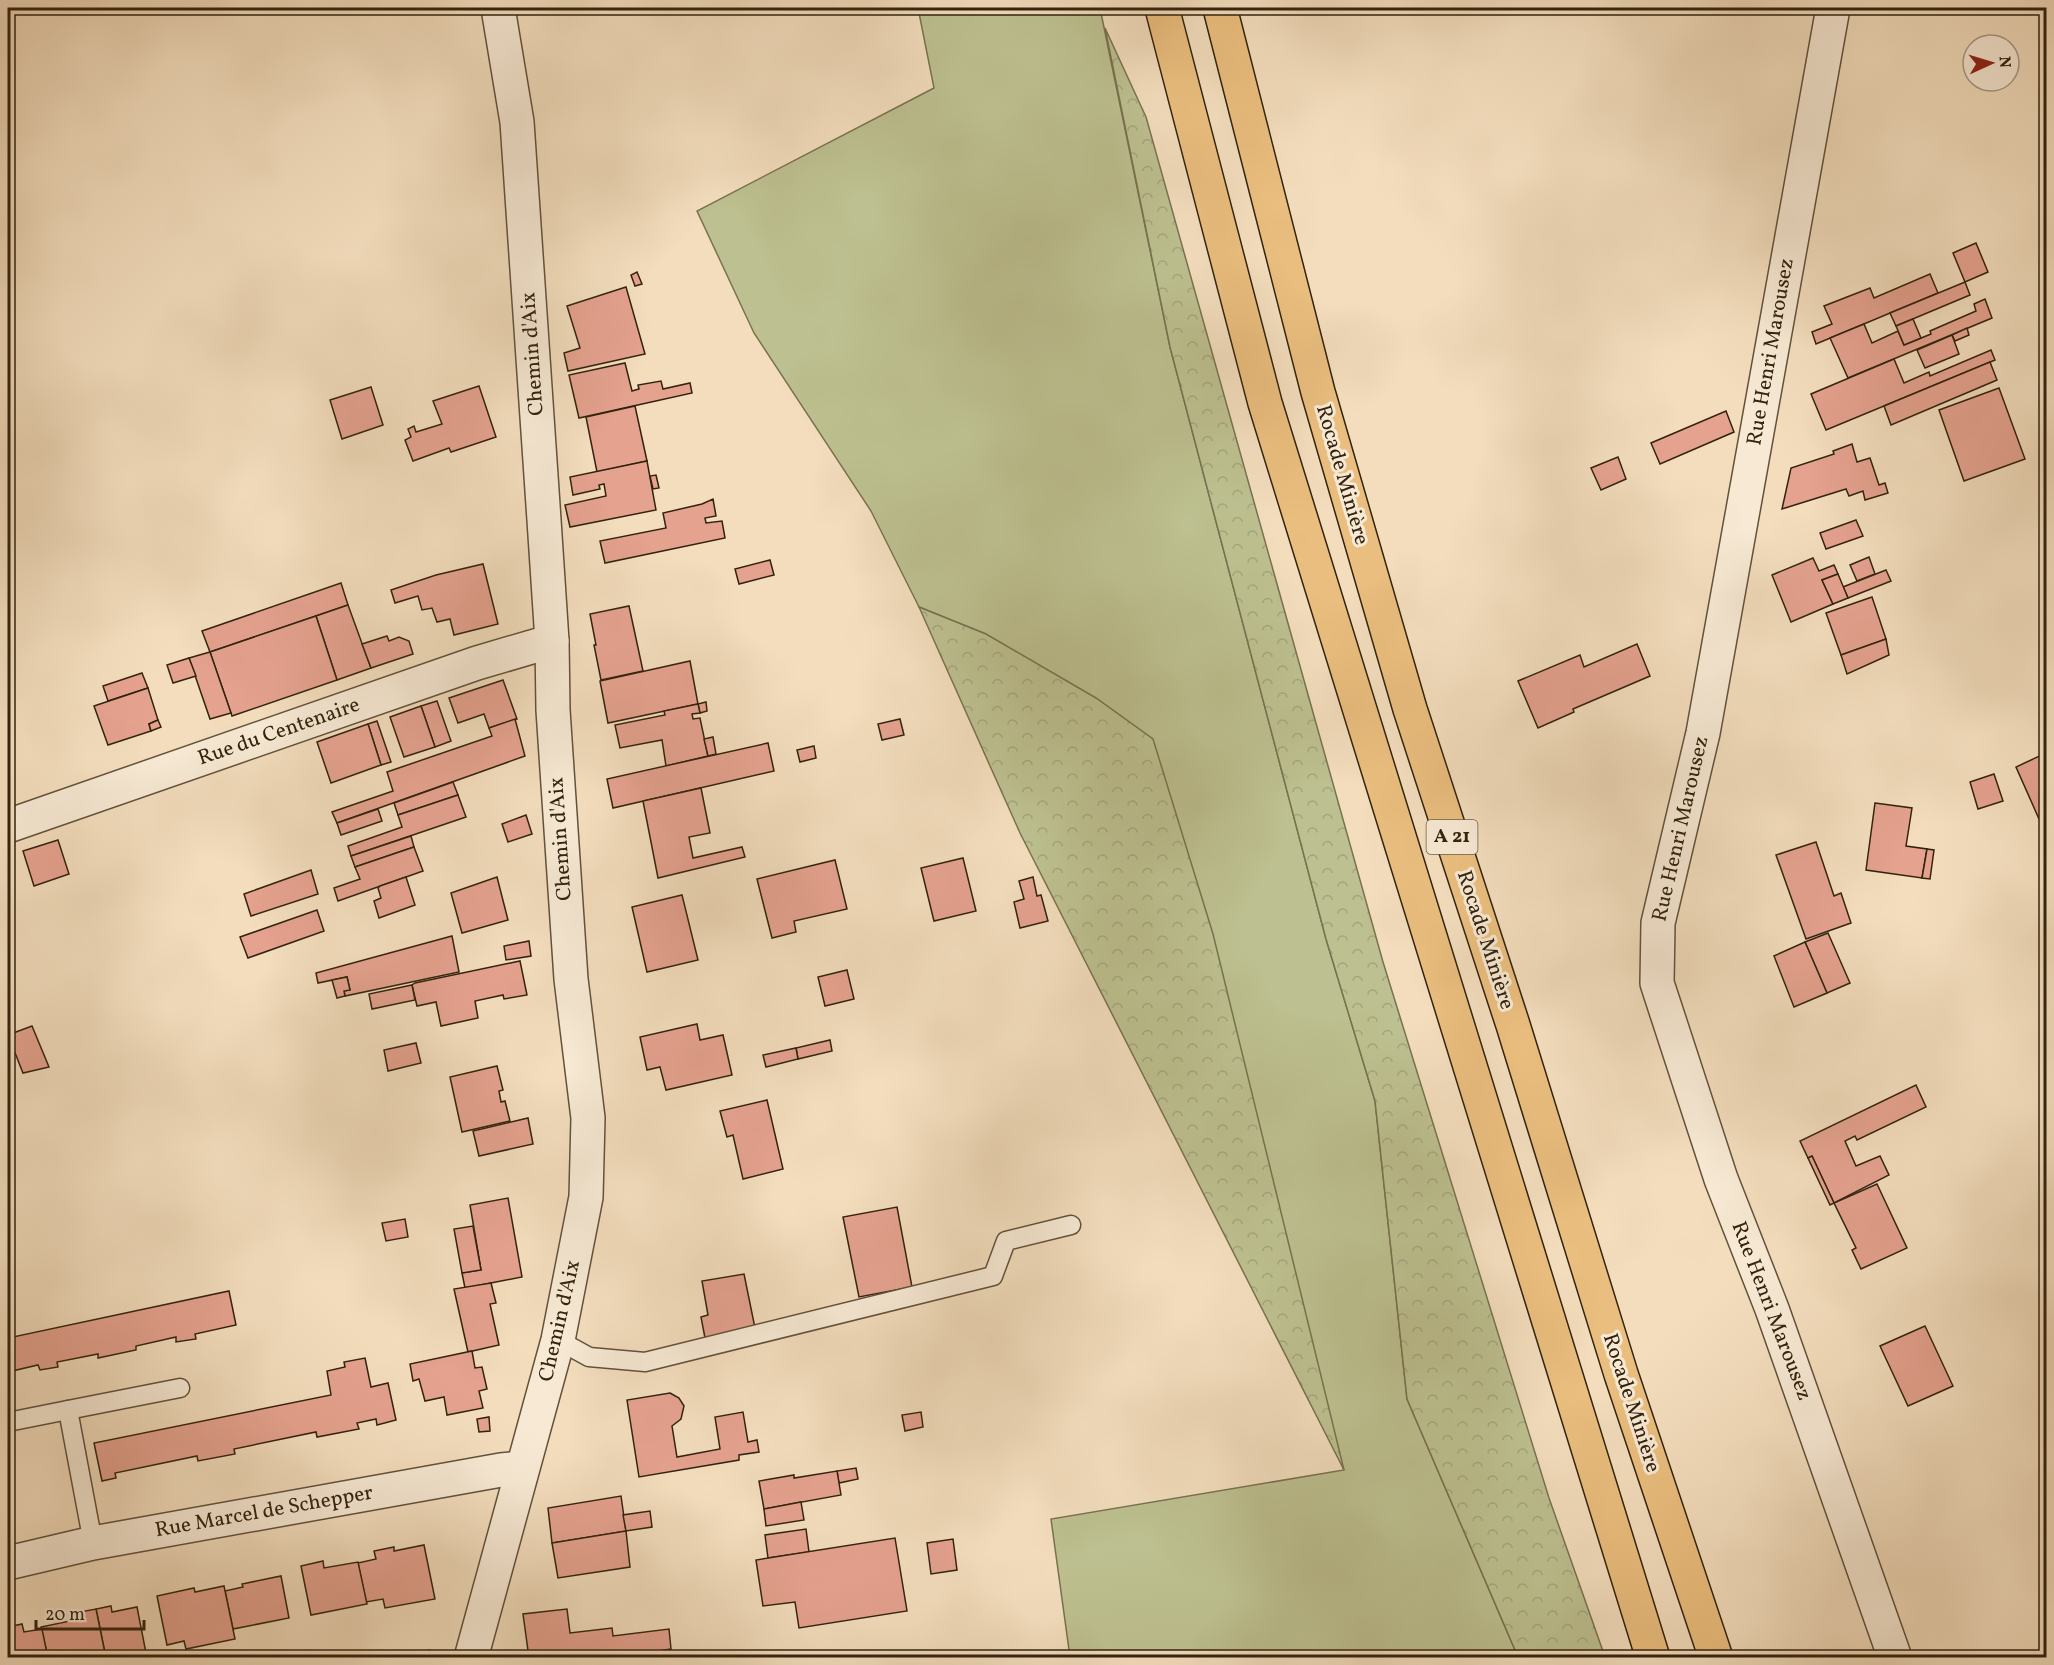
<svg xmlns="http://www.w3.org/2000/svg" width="2054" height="1665" font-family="Vollkorn,serif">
	<defs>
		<pattern id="forest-crowns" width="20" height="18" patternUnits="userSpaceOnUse" patternTransform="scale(1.5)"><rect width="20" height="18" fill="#bdc090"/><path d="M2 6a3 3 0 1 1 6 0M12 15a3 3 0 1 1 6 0" fill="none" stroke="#a3a57b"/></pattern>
	</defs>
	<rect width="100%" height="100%" fill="#f3ddbd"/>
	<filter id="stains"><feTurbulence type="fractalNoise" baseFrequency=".00333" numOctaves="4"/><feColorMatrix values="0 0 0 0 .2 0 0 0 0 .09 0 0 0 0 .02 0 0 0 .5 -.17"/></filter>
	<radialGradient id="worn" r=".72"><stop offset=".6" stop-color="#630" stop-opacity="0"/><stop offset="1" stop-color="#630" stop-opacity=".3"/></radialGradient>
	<!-- green -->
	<polygon fill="#bdc090" stroke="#787250" stroke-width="1.5" points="918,8 1100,8 1170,347 1326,939 1375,1101 1407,1399 1518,1657 1070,1657 1051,1519 1344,1470 986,634 919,607 871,511 754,333 697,211 934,88"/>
	<!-- forest -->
	<g fill="url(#forest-crowns)" stroke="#787250" stroke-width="1.5">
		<polygon points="1105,28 1146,117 1383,962 1549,1498 1605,1657 1518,1657 1407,1399 1375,1101 1326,939 1170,347"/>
		<polygon points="919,607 986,634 1096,698 1153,739 1213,934 1344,1470 1020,833"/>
	</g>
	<!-- building -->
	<g fill="#e5a28f" stroke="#32230f" stroke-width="1.5">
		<polygon points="1976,243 1988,272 1965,282 1953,253"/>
		<polygon points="637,272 642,284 635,286 631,275"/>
		<polygon points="1930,274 1938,293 1816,344 1812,332 1832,324 1824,306 1870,288 1874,298"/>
		<polygon points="1965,282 1970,295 1896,326 1890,313"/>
		<polygon points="626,287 645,354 568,371 564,353 580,348 567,306"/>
		<polygon points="1985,299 1992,318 1848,378 1830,338 1864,324 1872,343 1898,331 1904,345 1931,334 1930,331 1976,311 1974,304"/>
		<polygon points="1913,319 1921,338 1904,345 1896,326"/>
		<polygon points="1967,328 1969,335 1955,341 1952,335"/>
		<polygon points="1952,335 1959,354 1925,368 1917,350"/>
		<polygon points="1991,350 1995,360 1826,430 1811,394 1894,359 1904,383 1929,372 1930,376"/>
		<polygon points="1990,362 1997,380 1891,425 1884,406"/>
		<polygon points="625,363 632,391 639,389 638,385 661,381 663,389 690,383 692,393 579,418 569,375"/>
		<polygon points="479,386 496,437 451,452 449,448 413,461 405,440 411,437 408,429 414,426 416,432 442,424 433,401"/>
		<polygon points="371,387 383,425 342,439 330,400"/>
		<polygon points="1999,388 2025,459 1964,481 1939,410"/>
		<polygon points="635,406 647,461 597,472 586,417"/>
		<polygon points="1726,411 1734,432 1660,464 1651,443"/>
		<polygon points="1852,444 1857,462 1870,458 1879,485 1885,483 1888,493 1865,500 1863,491 1849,496 1846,489 1782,509 1791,468 1834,454 1833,451"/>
		<polygon points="1618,457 1626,479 1601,490 1591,468"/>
		<polygon points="647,461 656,510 570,527 565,505 606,496 604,484 599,485 600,489 573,495 570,477"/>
		<polygon points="656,475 659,488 653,489 650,476"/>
		<polygon points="713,499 716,516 705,518 706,523 722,521 725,538 605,563 600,541 666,528 663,513 702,504"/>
		<polygon points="1856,520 1863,536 1826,549 1820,533"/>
		<polygon points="1869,557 1875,574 1857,581 1850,565"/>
		<polygon points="1813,558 1819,571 1834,565 1838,574 1822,580 1833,604 1791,622 1772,575"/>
		<polygon points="770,560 774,575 739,584 735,569"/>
		<polygon points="483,564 498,624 454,635 450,619 437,622 432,608 422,610 418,596 395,603 391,590 436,575"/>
		<polygon points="1886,570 1891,581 1848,598 1843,587"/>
		<polygon points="1838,574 1848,598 1833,604 1822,580"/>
		<polygon points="341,583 348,605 210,652 202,631"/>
		<polygon points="1872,597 1886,639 1841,655 1826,613"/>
		<polygon points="348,605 371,668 337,680 316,616"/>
		<polygon points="629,606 643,671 601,680 594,645 596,645 590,614"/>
		<polygon points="316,616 337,680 232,716 210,652"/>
		<polygon points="387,636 389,641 399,637 409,641 413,654 371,668 362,644"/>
		<polygon points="1886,639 1889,655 1847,674 1841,655"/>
		<polygon points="1637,644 1650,676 1573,709 1574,712 1538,728 1518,681 1580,655 1584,667"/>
		<polygon points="210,652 231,713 210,719 189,658"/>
		<polygon points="189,658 196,676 173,683 167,665"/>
		<polygon points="690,661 698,704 608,723 600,681"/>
		<polygon points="142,673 148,688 108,701 103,686"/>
		<polygon points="503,680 517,719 489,728 484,714 458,723 449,698"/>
		<polygon points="148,688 158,720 149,724 151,731 108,745 94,706"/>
		<polygon points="437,701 451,741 435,747 421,706"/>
		<polygon points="706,702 707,711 700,713 698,704"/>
		<polygon points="698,704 700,713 692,714 693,719 700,718 708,756 666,766 662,740 620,748 615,725 665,715 664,711"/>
		<polygon points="421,706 435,747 404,757 390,717"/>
		<polygon points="515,719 525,756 337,823 332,812 393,791 387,772 492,736 489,728"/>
		<polygon points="900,719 904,735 882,740 878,724"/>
		<polygon points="158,720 161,727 151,731 149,724"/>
		<polygon points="377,721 391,762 381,765 368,724"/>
		<polygon points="368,724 381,765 331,783 317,742"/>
		<polygon points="713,737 716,754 708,756 704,739"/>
		<polygon points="768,743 774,771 613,808 607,779"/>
		<polygon points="814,746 816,758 800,762 797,750"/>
		<polygon points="2046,753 2046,816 2039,819 2016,767"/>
		<polygon points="1994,774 2003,801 1978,809 1970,782"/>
		<polygon points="453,782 458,795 398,815 394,803"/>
		<polygon points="701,788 710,833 689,837 693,858 742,847 745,857 658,878 643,801"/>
		<polygon points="458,795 466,817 351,856 348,846 402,827 398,815"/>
		<polygon points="1875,803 1912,808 1906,846 1927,849 1922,878 1866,870"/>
		<polygon points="378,809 382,821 341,835 337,823"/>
		<polygon points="526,815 532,834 508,842 502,824"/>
		<polygon points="411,836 414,847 355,867 351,856"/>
		<polygon points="58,840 69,874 34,886 23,851"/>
		<polygon points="1816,842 1834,896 1841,893 1851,923 1806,939 1776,855"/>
		<polygon points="414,847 423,871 338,901 334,888 360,879 355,867"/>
		<polygon points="1927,849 1934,850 1930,879 1922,878"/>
		<polygon points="963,858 976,911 934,921 921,868"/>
		<polygon points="835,860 847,909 794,921 796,932 772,938 757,879"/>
		<polygon points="311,870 318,894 251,916 244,894"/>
		<polygon points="406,877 415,905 379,918 374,901 381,898 378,888 380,886"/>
		<polygon points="497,877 508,920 462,933 451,893"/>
		<polygon points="1033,877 1037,896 1041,895 1048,921 1020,928 1014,902 1024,899 1019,881"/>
		<polygon points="682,895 698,960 647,972 632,907"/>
		<polygon points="317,910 324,931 248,958 240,937"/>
		<polygon points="1828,933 1850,983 1827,993 1805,942"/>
		<polygon points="452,936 459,972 345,996 344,991 350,990 347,977 318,983 316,973"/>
		<polygon points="529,941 531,956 506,960 504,946"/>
		<polygon points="1805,942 1827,993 1794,1007 1774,956"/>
		<polygon points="520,961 527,995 504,999 503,995 475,1001 478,1018 441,1026 436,1002 417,1006 412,985 415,983"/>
		<polygon points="847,970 854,999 825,1006 818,977"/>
		<polygon points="347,977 350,990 344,991 345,996 337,998 332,980"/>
		<polygon points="412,985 415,1000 372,1009 369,994"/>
		<polygon points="697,1024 700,1040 723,1035 732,1075 666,1090 660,1067 647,1070 640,1037"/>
		<polygon points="32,1026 49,1067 23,1073 8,1035"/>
		<polygon points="830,1040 832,1051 798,1059 796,1048"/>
		<polygon points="416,1043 421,1063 388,1071 384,1050"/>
		<polygon points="796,1048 798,1059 766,1067 763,1055"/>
		<polygon points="497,1066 503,1090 499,1091 501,1102 505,1101 510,1121 462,1132 450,1077"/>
		<polygon points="1916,1085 1926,1107 1857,1140 1855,1136 1845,1141 1856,1166 1880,1156 1889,1175 1834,1203 1812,1156 1808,1158 1800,1141"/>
		<polygon points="767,1100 783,1169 743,1179 733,1135 727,1137 720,1111"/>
		<polygon points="528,1118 533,1144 479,1156 473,1131"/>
		<polygon points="1812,1156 1834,1203 1830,1205 1808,1158"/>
		<polygon points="1877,1184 1907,1248 1861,1269 1852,1250 1856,1248 1834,1203"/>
		<polygon points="508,1198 522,1277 465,1288 462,1273 481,1270 470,1205"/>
		<polygon points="897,1207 912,1287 859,1297 843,1217"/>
		<polygon points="405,1219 408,1237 386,1241 382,1223"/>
		<polygon points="473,1226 481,1270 462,1273 454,1229"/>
		<polygon points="744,1274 755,1328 705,1338 701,1317 708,1315 702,1281"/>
		<polygon points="491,1283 496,1303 490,1304 499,1345 468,1352 454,1289"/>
		<polygon points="229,1291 236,1325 195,1334 196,1339 176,1342 176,1337 136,1346 136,1350 98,1358 98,1354 57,1362 58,1367 40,1370 38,1365 8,1372 8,1338"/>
		<polygon points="1925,1326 1953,1386 1908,1406 1880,1346"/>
		<polygon points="472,1351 475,1368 482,1367 487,1389 479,1391 483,1408 447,1415 444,1397 425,1401 419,1379 413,1381 410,1364"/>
		<polygon points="365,1358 371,1387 388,1383 396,1420 377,1425 376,1419 357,1423 359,1429 317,1437 316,1432 234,1449 235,1454 198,1461 197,1456 115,1473 116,1478 102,1481 94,1443 331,1395 327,1371 345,1367 344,1362"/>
		<polygon points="670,1393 679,1398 684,1406 681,1419 672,1426 677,1457 720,1449 715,1417 743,1412 748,1442 757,1440 759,1452 739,1455 739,1460 639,1477 627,1400"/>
		<polygon points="921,1412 923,1427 905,1431 902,1415"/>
		<polygon points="489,1417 490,1431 479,1432 477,1419"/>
		<polygon points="856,1468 858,1479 839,1483 837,1471"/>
		<polygon points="837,1471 841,1495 764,1509 759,1481 794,1475 794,1478"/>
		<polygon points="621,1496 626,1531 552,1543 548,1508"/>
		<polygon points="801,1502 804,1520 766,1526 764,1509"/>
		<polygon points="650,1511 652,1527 626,1531 623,1515"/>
		<polygon points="806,1529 809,1552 768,1558 765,1535"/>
		<polygon points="626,1531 630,1567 558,1578 552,1543"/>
		<polygon points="895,1538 907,1611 799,1628 795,1602 763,1606 756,1560"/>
		<polygon points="953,1539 957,1570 931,1574 927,1543"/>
		<polygon points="424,1545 435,1599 385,1608 383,1599 366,1602 358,1563 376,1559 374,1551 394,1547 394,1551"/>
		<polygon points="323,1561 324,1568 358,1562 367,1604 311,1615 301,1566"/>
		<polygon points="281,1576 289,1618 233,1629 225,1591 243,1587 242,1584"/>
		<polygon points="224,1586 235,1639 186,1649 184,1641 167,1645 157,1596 194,1588 195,1592"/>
		<polygon points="111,1606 112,1612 137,1607 147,1658 106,1658 96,1609"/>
		<polygon points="96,1609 106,1658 48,1658 41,1627 75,1620 74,1613"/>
		<polygon points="567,1609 570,1633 612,1628 613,1636 669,1629 671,1649 612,1658 529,1658 523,1614"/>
		<polygon points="22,1624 24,1632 42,1629 48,1658 8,1658 8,1627"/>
		<polygon points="430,1650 432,1658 382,1658"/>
	</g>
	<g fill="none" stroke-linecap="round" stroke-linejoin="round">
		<!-- service casing -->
		<g stroke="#62523a" stroke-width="21">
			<g id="service">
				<polyline points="558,1340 589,1357 645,1362 993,1276 1006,1241 1071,1225"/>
				<polyline points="8,1422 68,1410"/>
				<polyline points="93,1543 68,1410 180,1388"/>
			</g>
		</g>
		<!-- minor casing -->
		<g stroke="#62523a" stroke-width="36">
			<g id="minor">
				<polyline points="1833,8 1703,733 1658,923 1657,983 1721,1179 1772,1309 1895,1658"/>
				<polyline points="8,826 477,663 552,641"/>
				<polyline points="8,1563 93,1543 501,1470 522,1468"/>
				<polyline points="471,1658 558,1340 586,1197 588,1118 571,979 553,710 552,641 544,520 517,122 498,8"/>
			</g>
		</g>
		<!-- motorway casing -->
		<g stroke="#32230f" stroke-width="36">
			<g id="motorway">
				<polyline points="1162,8 1265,403 1653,1658"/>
				<polyline points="1220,8 1318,392 1410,709 1513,1025 1621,1374 1716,1658"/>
			</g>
		</g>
		<!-- service -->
		<use href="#service" stroke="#f7e9d4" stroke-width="18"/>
		<!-- minor -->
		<use href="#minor" stroke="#f7e9d4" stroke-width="33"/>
		<!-- motorway -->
		<use href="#motorway" stroke="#eabe7e" stroke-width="33"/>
	</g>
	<g text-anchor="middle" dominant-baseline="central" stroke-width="6" stroke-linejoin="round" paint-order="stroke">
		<!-- shield labels -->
		<rect fill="#f7e9d4" stroke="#6d5e4a" stroke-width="1.5" x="1426.5" y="820" width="51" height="34" rx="4.5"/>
		<g font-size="20" font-weight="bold" fill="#32230f">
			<text x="1452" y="837">A 21</text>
		</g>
		<!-- street labels -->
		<g font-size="21" fill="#32230f" stroke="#f7e9d4">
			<text transform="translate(1771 352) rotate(-80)">Rue Henri Marousez</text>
			<text transform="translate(533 354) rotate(-94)">Chemin d'Aix</text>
			<text transform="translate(1342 475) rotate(74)">Rocade Minière</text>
			<text transform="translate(279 732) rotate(-19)">Rue du Centenaire</text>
			<text transform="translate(1681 829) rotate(-77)">Rue Henri Marousez</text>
			<text transform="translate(561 839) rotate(-94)">Chemin d'Aix</text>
			<text transform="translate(1485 940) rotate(72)">Rocade Minière</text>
			<text transform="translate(1771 1311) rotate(69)">Rue Henri Marousez</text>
			<text transform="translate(560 1321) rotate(-77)">Chemin d'Aix</text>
			<text transform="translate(1631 1403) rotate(72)">Rocade Minière</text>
			<text transform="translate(264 1512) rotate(-10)">Rue Marcel de Schepper</text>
		</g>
	</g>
	<!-- margin -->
	<rect width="2054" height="1665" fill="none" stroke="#f3ddbd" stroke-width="30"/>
	<rect x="9" y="9" width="2036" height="1647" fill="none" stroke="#32230f" stroke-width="3"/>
	<rect x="15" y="15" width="2024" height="1635" fill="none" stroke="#32230f" stroke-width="1.5"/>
	<!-- north arrow -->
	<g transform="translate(1991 63) rotate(86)"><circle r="28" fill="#f7e9d4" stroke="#a89a85" stroke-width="1.5"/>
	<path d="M0-4.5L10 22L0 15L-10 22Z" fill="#8f2418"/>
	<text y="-9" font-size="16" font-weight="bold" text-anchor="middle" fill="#32230f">N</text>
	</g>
	<!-- scale -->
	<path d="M36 1620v9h108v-9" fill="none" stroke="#32230f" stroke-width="3"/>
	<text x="45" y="1620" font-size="18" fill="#32230f" stroke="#f7e9d4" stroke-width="4.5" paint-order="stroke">20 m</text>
	<rect width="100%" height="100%" filter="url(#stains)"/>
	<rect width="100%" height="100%" fill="url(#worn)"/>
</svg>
